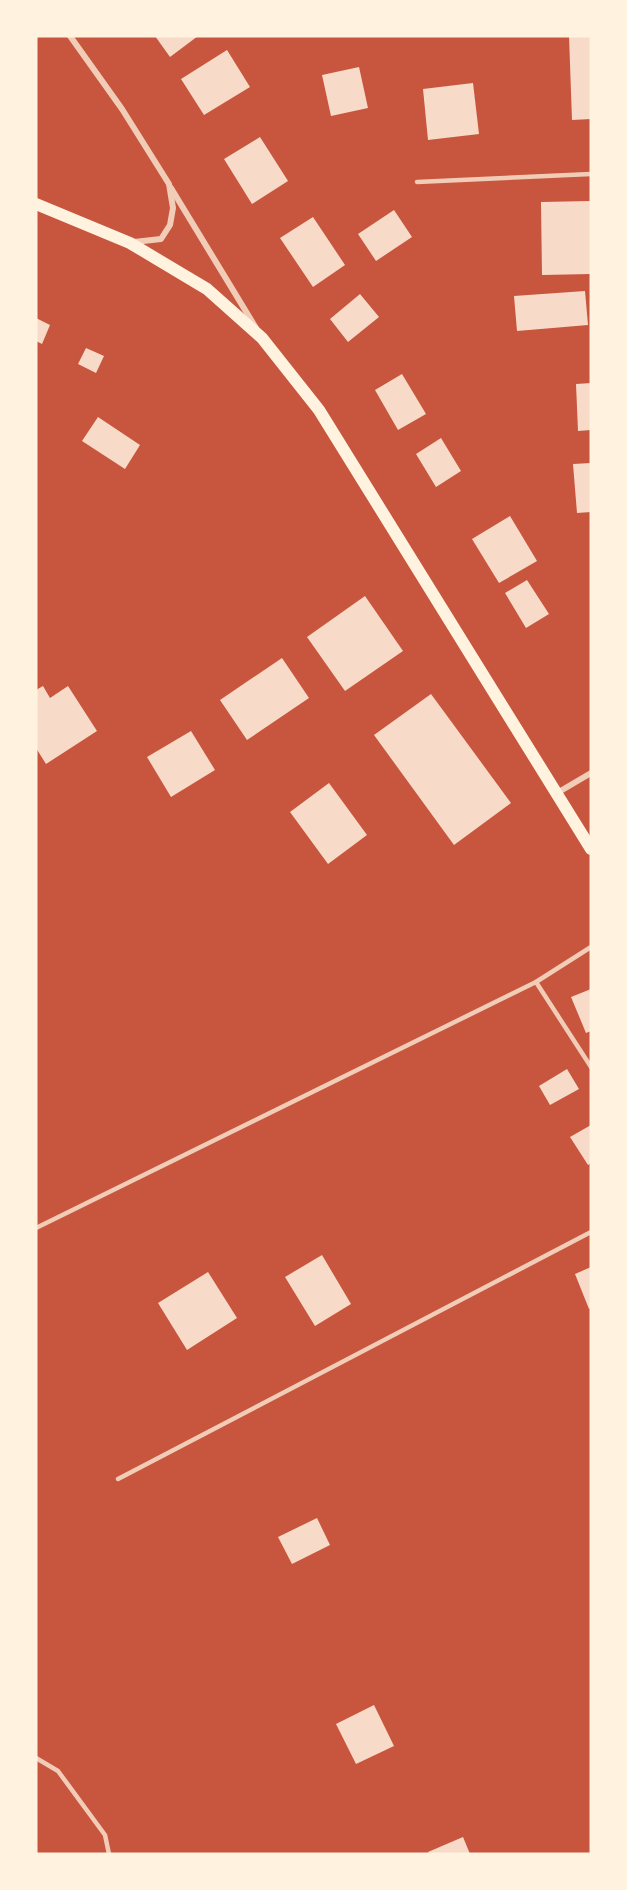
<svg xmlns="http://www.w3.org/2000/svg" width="627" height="1890" font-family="'PT Sans',sans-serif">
	<rect width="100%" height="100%" fill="#c8553d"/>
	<!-- building -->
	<g fill="#f7dbc8">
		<polygon points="155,36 198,36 170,57"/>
		<polygon points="569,36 591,36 591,119 572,120"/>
		<polygon points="227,50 250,87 204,115 181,79"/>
		<polygon points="359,67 368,108 331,116 322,75"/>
		<polygon points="473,83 479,134 428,140 423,89"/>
		<polygon points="260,137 288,181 252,204 224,159"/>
		<polygon points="590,201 591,274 542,275 541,202"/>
		<polygon points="394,210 412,237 376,261 358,234"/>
		<polygon points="313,217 345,265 313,287 280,238"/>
		<polygon points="585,291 588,325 517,331 514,296"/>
		<polygon points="360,294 379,317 348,342 330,319"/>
		<polygon points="36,318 50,325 42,344 36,341"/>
		<polygon points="86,348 104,356 96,373 78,364"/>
		<polygon points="402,374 426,414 398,430 375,390"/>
		<polygon points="591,383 591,430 578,431 576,384"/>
		<polygon points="98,417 140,445 125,469 82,441"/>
		<polygon points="441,438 461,471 436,487 416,454"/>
		<polygon points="591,463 591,512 577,513 573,464"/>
		<polygon points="510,516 537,561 499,583 472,539"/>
		<polygon points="527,580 549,614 526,628 505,593"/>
		<polygon points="365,596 403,651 345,691 307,637"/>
		<polygon points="282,658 309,698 247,740 220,700"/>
		<polygon points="43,686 50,698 68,686 97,731 46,764 36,748 36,690"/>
		<polygon points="431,694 511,803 454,845 374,735"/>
		<polygon points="191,731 215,770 171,797 147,757"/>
		<polygon points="329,783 367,835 328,864 290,812"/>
		<polygon points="591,989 591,1031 586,1033 571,997"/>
		<polygon points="567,1069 579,1089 550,1105 539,1086"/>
		<polygon points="591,1125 591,1163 588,1165 570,1137"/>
		<polygon points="322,1255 351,1304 315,1326 285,1277"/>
		<polygon points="591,1267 591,1308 589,1309 575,1274"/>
		<polygon points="208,1272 237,1318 187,1350 158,1303"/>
		<polygon points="317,1518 330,1545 292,1564 278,1537"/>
		<polygon points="374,1705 394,1746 356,1764 336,1724"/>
		<polygon points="463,1837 470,1854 429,1854 428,1852"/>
	</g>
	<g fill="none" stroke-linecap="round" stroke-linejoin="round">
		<!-- service -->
		<g stroke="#f1ccb7" stroke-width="4.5">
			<polyline points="417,182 591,174"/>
			<polyline points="536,982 591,1067"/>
			<polyline points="36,1228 536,982 591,947"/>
			<polyline points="118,1479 591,1232"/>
			<polyline points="36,1758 58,1771 105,1835 109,1854"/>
		</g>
		<!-- minor -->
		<g stroke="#f1ccb7" stroke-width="6">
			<polyline points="70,36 122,109 169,184 173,208 170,225 161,239 134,242"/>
			<polyline points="171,188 256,328"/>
			<polyline points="557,793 591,773"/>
		</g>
		<!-- secondary -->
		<polyline stroke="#fff3e0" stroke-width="12" points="36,204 130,243 207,289 262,338 319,410 591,849"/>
	</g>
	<!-- border -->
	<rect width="627" height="1890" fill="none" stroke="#fff3e0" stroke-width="75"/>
</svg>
